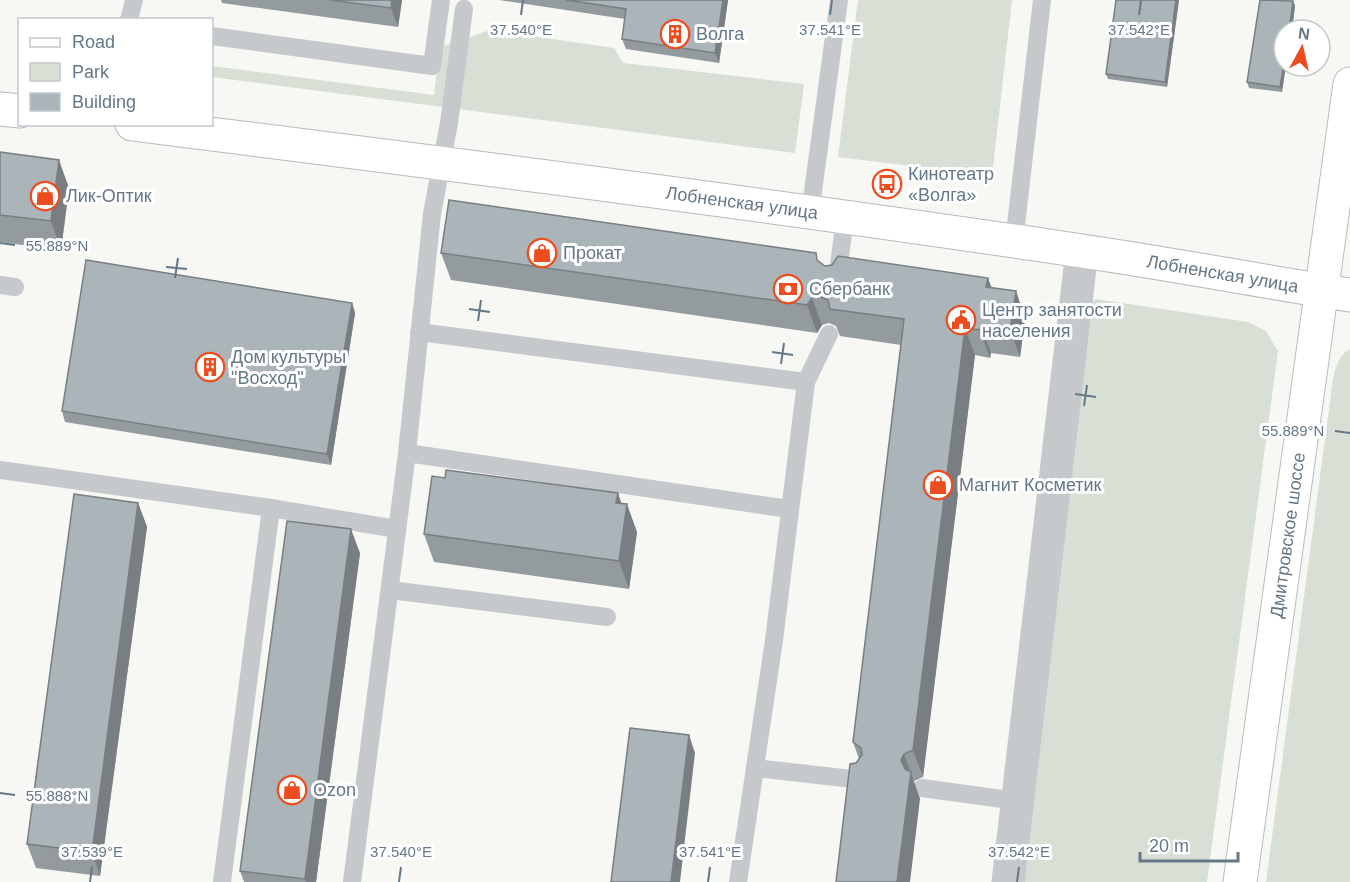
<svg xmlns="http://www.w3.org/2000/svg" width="1350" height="882" font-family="Arial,sans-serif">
	<rect width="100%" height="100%" fill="#f7f7f4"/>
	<!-- green -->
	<g fill="#d8dfd5">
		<polygon points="858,0 1012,0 992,176 838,157"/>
		<polygon points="490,30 614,48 623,63 804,84 795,153 212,77 212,66 434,95 440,47"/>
		<polygon points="1096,299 1248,322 1266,331 1278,351 1207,882 1021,882 1091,302"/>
		<path d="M1350,349v533h-84l65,-488c2,-15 4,-37 19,-45z"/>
	</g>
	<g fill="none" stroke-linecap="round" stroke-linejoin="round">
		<!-- secondary casing -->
		<g stroke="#b4bbbf" stroke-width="35">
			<g id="secondary">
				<polyline points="0,109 20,111"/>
				<path id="s1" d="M132,124c317,40 634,80 950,127 89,13 178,30 268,44"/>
			</g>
		</g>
		<!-- primary casing -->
		<g stroke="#b8bcc0" stroke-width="35">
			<g id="primary">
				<path id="s2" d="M1240,882l110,-798"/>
			</g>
		</g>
		<!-- lane -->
		<g stroke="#c5c9cc" stroke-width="18">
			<polyline points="129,20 134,0"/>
			<polyline points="212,36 432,66 441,0"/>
			<polyline points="810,213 839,0"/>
			<polyline points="1014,242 1042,0"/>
			<polyline points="837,280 845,218"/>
			<polyline points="0,285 15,287"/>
			<polyline points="419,332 806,382"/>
			<polyline points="407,453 789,509"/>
			<polyline points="0,470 271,508 397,529"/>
			<polyline points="390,590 607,617"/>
			<polyline points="755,768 861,780"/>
			<polyline points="922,788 1017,801"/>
			<polyline points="222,882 271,508"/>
			<polyline points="352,882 407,453 432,214 449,123 464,9"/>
			<polyline points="738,882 774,640 806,382 829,334"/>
		</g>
		<!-- street -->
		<polyline stroke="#c5c9cc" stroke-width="33" points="1008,882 1082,251"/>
		<!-- secondary -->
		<use href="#secondary" stroke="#fff" stroke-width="33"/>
		<!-- primary -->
		<use href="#primary" stroke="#fff" stroke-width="33"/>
	</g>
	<!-- wall -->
	<g fill="#939b9f">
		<polygon points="221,0 402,0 398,27 222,3"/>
		<polygon points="499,0 728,0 719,63 626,49 622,39 625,19"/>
		<polygon points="1179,0 1167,87 1108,79 1106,74"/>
		<polygon points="1293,1 1295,6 1292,30 1284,30 1282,92 1249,88 1247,82"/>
		<polygon points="0,152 69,188 61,250 0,242"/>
		<polygon points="441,253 819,261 825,266 988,278 991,288 1016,291 1025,319 1020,357 991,353 990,358 975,355 923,777 914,781 920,799 856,763 859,759 853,742 901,345 840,336 836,326 829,323 822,325 817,333 451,280"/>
		<polygon points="352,303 355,313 331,465 65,422 62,411"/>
		<polygon points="445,478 618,493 621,504 637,532 629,589 434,562 424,534"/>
		<polygon points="138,503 147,527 100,876 36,868 27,844"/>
		<polygon points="360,553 316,882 244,882 240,871"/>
	</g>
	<!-- shaded-wall -->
	<g fill="#787e82">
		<polygon points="392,0 402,0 398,27 391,8"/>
		<polygon points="723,0 728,0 719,63 715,53"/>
		<polygon points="1176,0 1179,0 1167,87 1165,82"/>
		<polygon points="1293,1 1295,6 1292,30 1289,30"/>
		<polygon points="1284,63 1284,66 1286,66 1282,92 1280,87"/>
		<polygon points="59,160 69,188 61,250 51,221"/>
		<polygon points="988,278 998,305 986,287"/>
		<polygon points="1016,291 1025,319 1020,357 1010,330"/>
		<polygon points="812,298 822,325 817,333 807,305"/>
		<polygon points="352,303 355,313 331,465 327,454"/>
		<polygon points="981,326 991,353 990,358 980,330"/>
		<polygon points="965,328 975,355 923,777 913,750"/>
		<polygon points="618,493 625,514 627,504 637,532 629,589 619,561 616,503"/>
		<polygon points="138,503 147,527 100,876 92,852"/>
		<polygon points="351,529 360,553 316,882 306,882 305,879"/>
		<polygon points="689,735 695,753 680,882 671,882"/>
		<polygon points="904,754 920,799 910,882 897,882 901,760"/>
	</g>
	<!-- building -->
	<g fill="#abb4b9" stroke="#787e82" stroke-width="1.5">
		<polygon points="330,0 392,0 391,8"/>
		<polygon points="566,0 723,0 715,53 622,39 626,9"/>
		<polygon points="1116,0 1176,0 1165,82 1106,74"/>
		<polygon points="1260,0 1293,1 1289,30 1284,30 1284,63 1280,87 1247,82"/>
		<polygon points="0,152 59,160 51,221 0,215"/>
		<polygon points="449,200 816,253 817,260 825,266 832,265 838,256 988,278 986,287 1016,291 1010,330 981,326 980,330 965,328 913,750 904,754 901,760 905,769 911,772 897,882 836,882 850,764 856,763 862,755 861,748 853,742 904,319 830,309 828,300 819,296 812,298 807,305 441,253"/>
		<polygon points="86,260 352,303 327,454 62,411"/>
		<polygon points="446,470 618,493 616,503 627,504 619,561 424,534 432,476 445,478"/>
		<polygon points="74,494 138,503 92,852 27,844"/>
		<polygon points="287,521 351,529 305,879 240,871"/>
		<polygon points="630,728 689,735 671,882 611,882"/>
	</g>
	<!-- ticks -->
	<path fill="none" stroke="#647887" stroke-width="2" d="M521,15l2,-15M830,15l2,-15M1139,15l2,-15M0,243l15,2M166,267l21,2M175,278l3,-20M469,309l21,3M478,321l3,-21M772,352l21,3M781,364l3,-21M1075,394l21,3M1084,406l3,-21M1335,431l15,2M0,793l15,2M90,882l2,-15M399,882l2,-15M708,882l2,-15M1017,882l2,-15"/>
	<!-- icons -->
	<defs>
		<g id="building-ring" transform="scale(1.5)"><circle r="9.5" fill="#fff" stroke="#ed4c1e" stroke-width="1.5"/><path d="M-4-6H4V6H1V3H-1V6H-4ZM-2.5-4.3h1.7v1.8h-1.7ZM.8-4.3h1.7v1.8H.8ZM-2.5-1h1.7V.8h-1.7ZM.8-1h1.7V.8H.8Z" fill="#ed4c1e"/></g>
		<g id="bus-ring" transform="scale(1.5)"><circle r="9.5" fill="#fff" stroke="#ed4c1e" stroke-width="1.5"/><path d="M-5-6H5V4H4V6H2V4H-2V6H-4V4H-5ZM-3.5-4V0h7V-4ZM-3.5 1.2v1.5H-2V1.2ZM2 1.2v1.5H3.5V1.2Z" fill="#ed4c1e"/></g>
		<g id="shop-ring" transform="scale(1.5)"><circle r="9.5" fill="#fff" stroke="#ed4c1e" stroke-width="1.5"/><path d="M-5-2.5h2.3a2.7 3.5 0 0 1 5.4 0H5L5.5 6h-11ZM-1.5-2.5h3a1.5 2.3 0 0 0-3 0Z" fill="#ed4c1e"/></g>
		<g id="bank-ring" transform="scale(1.5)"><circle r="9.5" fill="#fff" stroke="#ed4c1e" stroke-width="1.5"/><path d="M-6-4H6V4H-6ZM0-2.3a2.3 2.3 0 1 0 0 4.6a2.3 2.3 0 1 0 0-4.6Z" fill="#ed4c1e"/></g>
		<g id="civic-ring" transform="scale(1.5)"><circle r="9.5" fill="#fff" stroke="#ed4c1e" stroke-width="1.5"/><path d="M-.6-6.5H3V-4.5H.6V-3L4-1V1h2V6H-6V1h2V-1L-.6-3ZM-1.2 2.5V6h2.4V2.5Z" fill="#ed4c1e"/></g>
	</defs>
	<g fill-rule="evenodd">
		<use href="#building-ring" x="675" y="34"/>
		<use href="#bus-ring" x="887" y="184"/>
		<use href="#shop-ring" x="45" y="196"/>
		<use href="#shop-ring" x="542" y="253"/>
		<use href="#bank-ring" x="788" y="289"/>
		<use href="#civic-ring" x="961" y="320"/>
		<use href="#building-ring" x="210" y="367"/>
		<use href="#shop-ring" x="938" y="485"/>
		<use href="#shop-ring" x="292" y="790"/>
	</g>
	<g text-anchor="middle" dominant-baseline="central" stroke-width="6" stroke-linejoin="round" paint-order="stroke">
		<!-- poi labels -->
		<g font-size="18" fill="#647887" stroke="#fff" text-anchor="start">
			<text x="696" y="34">Волга</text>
			<text x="908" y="174">Кинотеатр<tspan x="908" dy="21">«Волга»</tspan></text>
			<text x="66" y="196">Лик-Оптик</text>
			<text x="563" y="253">Прокат</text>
			<text x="809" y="289">Сбербанк</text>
			<text x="982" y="310">Центр занятости<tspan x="982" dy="21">населения</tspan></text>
			<text x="231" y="357">Дом культуры<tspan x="231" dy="21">"Восход"</tspan></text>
			<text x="959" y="485">Магнит Косметик</text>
			<text x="313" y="790">Ozon</text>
		</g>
		<!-- street labels -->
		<g font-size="18" fill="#647887" stroke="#fff">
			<text stroke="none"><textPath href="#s1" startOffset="615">Лобненская улица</textPath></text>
			<text stroke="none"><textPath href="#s1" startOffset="1101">Лобненская улица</textPath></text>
			<text stroke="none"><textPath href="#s2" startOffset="350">Дмитровское шоссе</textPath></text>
		</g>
	</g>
	<g font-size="15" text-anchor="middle" fill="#647887" stroke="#fff" stroke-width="6" stroke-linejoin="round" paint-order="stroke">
		<text x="521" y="35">37.540°E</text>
		<text x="830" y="35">37.541°E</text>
		<text x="1139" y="35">37.542°E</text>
		<text x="57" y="251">55.889°N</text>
		<text x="1293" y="436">55.889°N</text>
		<text x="57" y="801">55.888°N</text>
		<text x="92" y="857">37.539°E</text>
		<text x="401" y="857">37.540°E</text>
		<text x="710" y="857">37.541°E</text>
		<text x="1019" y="857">37.542°E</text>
	</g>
	<!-- legend -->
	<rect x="18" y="18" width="195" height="108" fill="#ffffff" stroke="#c1c9cf" stroke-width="1.5"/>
	<rect x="30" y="38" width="30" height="9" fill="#ffffff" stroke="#c1c9cf" stroke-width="1.5"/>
	<text x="72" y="48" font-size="18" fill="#647887">Road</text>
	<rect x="30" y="63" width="30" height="18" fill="#d8dfd5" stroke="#c1c9cf" stroke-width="1.5"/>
	<text x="72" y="78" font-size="18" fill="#647887">Park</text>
	<rect x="30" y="93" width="30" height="18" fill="#abb4b9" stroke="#c1c9cf" stroke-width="1.5"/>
	<text x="72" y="108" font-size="18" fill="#647887">Building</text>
	<!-- north arrow -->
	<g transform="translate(1302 48) rotate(8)"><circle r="28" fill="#ffffff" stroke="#c1c9cf" stroke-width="1.5"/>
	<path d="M0-4.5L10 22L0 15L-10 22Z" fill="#ed4c1e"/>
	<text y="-9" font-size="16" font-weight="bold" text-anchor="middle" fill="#647887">N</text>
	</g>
	<!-- scale -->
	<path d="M1140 852v9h98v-9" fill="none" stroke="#647887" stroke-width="3"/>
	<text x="1149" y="852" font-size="18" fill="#647887" stroke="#ffffff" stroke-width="4.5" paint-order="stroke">20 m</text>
</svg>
